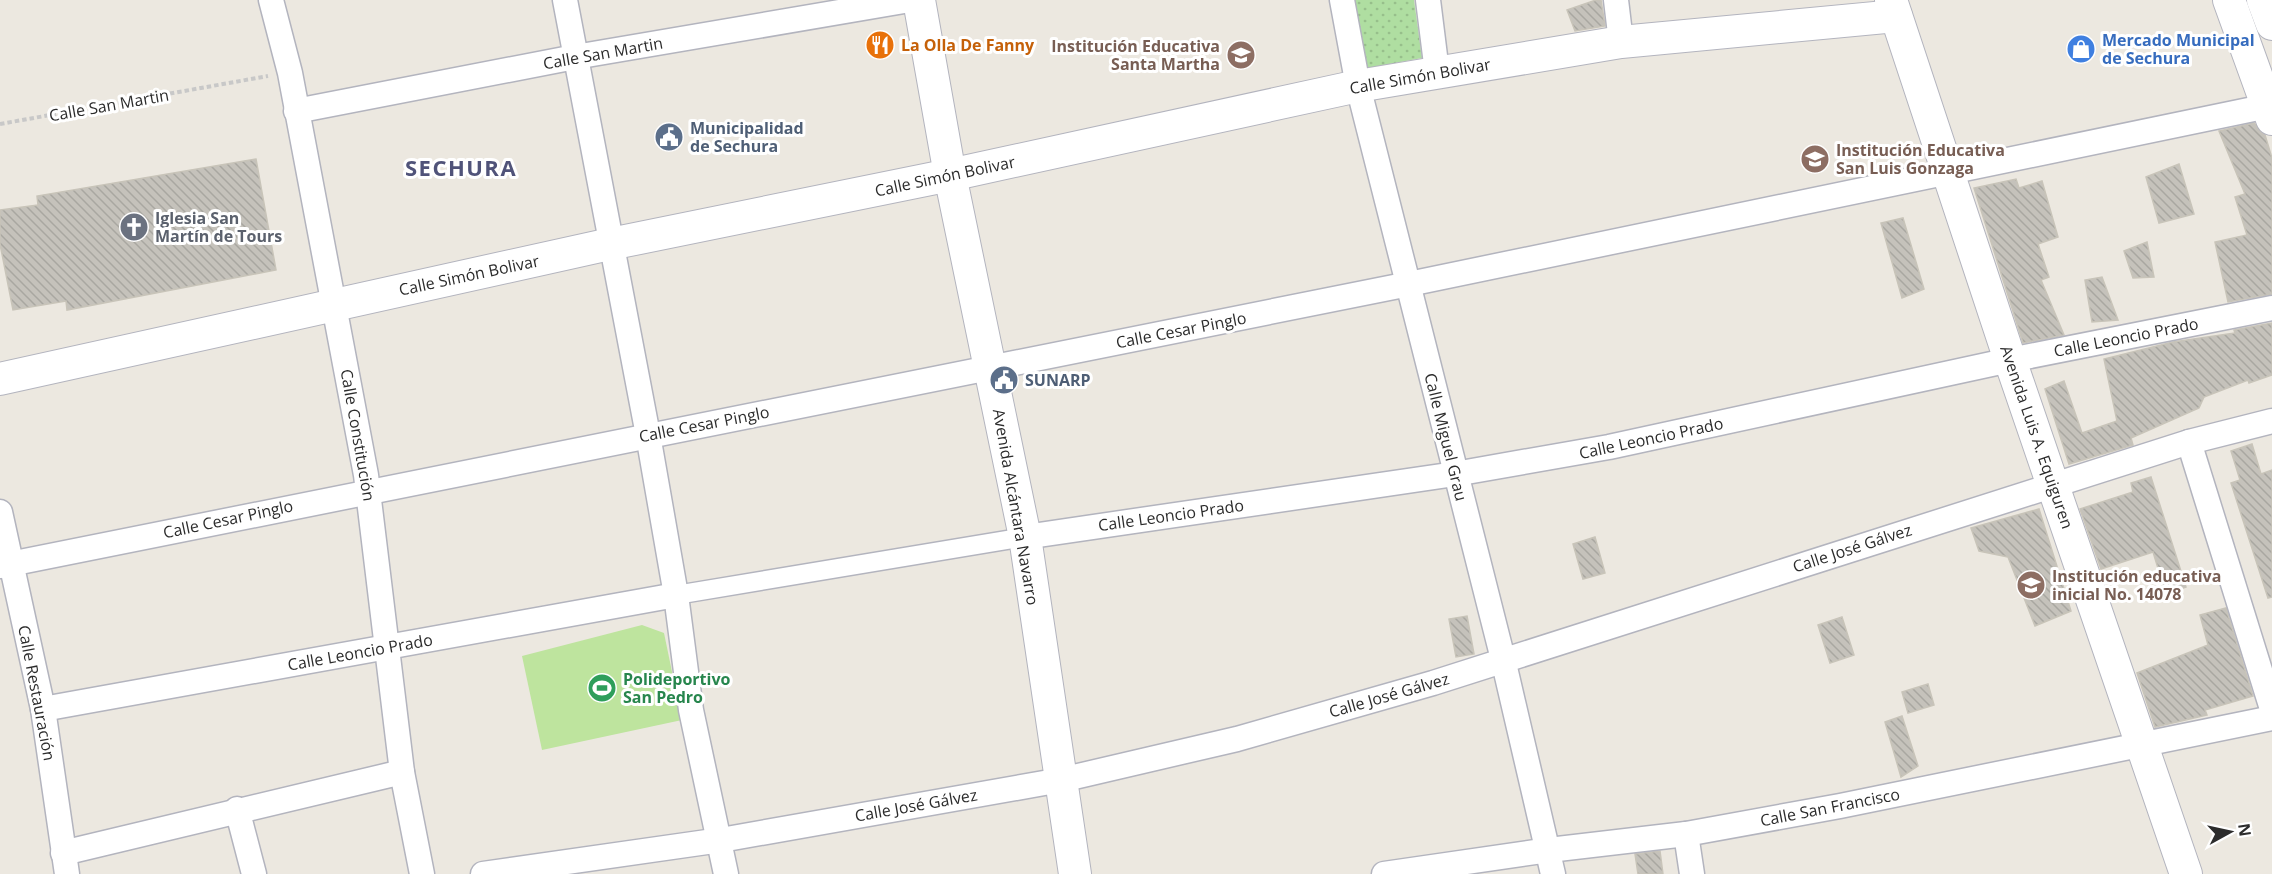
<svg xmlns="http://www.w3.org/2000/svg" width="2272" height="874" font-family="'Open Sans',sans-serif">
	<defs>
		<pattern id="park-dots" width="8" height="8" patternUnits="userSpaceOnUse" patternTransform="scale(1.5)"><rect width="8" height="8" fill="#afdea1"/><path d="M2 2h.1M6 6h.1" fill="none" stroke="#97bf8b" stroke-width="1.8" stroke-linecap="round"/></pattern>
		<pattern id="building-back-hatch" width="6" height="6" patternUnits="userSpaceOnUse" patternTransform="scale(1.5)"><rect width="6" height="6" fill="#c5c2bb"/><path d="M-1 5l2 2M0 0l6 6M5-1l2 2" fill="none" stroke="#a9a7a1"/></pattern>
	</defs>
	<rect width="100%" height="100%" fill="#ece8e0"/>
	<!-- park -->
	<polygon fill="url(#park-dots)" points="1350,0 1414,0 1422,58 1363,69"/>
	<!-- pitch -->
	<polygon fill="#bee49e" points="642,625 664,633 682,720 542,750 522,656"/>
	<!-- building -->
	<g fill="url(#building-back-hatch)" stroke="#c8c4b9" stroke-width="1.5">
		<polygon points="1596,0 1601,0 1605,26 1575,31 1567,10"/>
		<polygon points="2254,123 2265,135 2272,158 2272,294 2228,302 2215,242 2247,235 2235,197 2245,194 2219,131"/>
		<polygon points="256,159 276,270 67,310 66,301 13,310 0,244 0,210 38,205 37,196"/>
		<polygon points="2179,164 2194,214 2159,223 2146,177"/>
		<polygon points="2016,179 2019,188 2042,181 2058,237 2038,244 2049,277 2041,280 2064,335 2023,343 1974,188"/>
		<polygon points="1903,218 1924,289 1902,298 1881,223"/>
		<polygon points="2147,242 2154,277 2133,278 2124,251"/>
		<polygon points="2102,277 2118,320 2092,322 2085,280"/>
		<polygon points="2272,323 2272,375 2249,383 2248,380 2204,397 2199,408 2131,438 2133,445 2069,464 2045,389 2064,381 2082,433 2117,421 2104,359 2173,342 2235,333 2234,330"/>
		<polygon points="2252,444 2261,474 2272,470 2272,597 2268,598 2231,483 2240,480 2231,451"/>
		<polygon points="2151,477 2186,587 2166,594 2153,552 2101,569 2080,509 2133,492 2131,483"/>
		<polygon points="2039,509 2071,611 2035,626 2008,557 1979,551 1971,528"/>
		<polygon points="1595,537 1605,573 1583,579 1573,544"/>
		<polygon points="2226,608 2253,696 2205,710 2207,715 2155,727 2137,673 2208,645 2200,615"/>
		<polygon points="1467,616 1474,654 1456,657 1449,619"/>
		<polygon points="1842,617 1854,655 1830,663 1818,625"/>
		<polygon points="1928,684 1934,705 1908,713 1902,692"/>
		<polygon points="1902,716 1918,766 1901,777 1885,722"/>
		<polygon points="1660,851 1663,874 1638,874 1635,854"/>
	</g>
	<g fill="none" stroke-linecap="round" stroke-linejoin="round">
		<!-- pedestrian casing -->
		<g stroke="#b3b4be" stroke-width="21">
			<polyline id="pedestrian" points="676,595 1025,537"/>
		</g>
		<!-- minor casing -->
		<g stroke="#b3b4be" stroke-width="27">
			<g id="minor">
				<polyline points="271,0 290,73 366,475 402,772 422,874"/>
				<polyline points="565,0 648,435 676,595 691,710 726,874"/>
				<polyline points="1342,0 1358,86 1503,659 1553,874"/>
				<polyline points="1428,0 1437,72"/>
				<polyline points="1616,0 1621,42"/>
				<polyline points="296,111 575,57 910,0"/>
				<polyline points="2189,442 2272,709"/>
				<polyline points="0,512 43,709 67,874"/>
				<polyline points="1025,537 1455,474 1609,447 2010,360 2272,308"/>
				<polyline points="0,566 1409,284 2268,106"/>
				<polyline points="43,709 676,595"/>
				<polyline points="237,809 254,874"/>
				<polyline points="1686,834 1692,874"/>
				<polyline points="63,853 402,772"/>
				<polyline points="483,874 721,840 1061,780 1237,739 1433,683 2189,442 2272,421"/>
				<polyline points="1384,874 1549,850 1686,834 1840,806 2272,718"/>
			</g>
		</g>
		<!-- tertiary casing -->
		<g stroke="#b3b4be" stroke-width="34">
			<g id="tertiary">
				<polyline points="919,0 950,175 1025,537 1075,874"/>
				<polyline points="1891,0 2010,360 2186,874"/>
				<polyline points="2229,0 2272,119"/>
				<polyline points="2263,0 2272,24"/>
				<polyline points="0,379 610,244 950,175 1358,86 1621,42 1896,16"/>
			</g>
		</g>
		<!-- path -->
		<polyline stroke="#c8c8c8" stroke-width="4" stroke-dasharray="4.5 3" stroke-linecap="butt" points="0,124 268,76"/>
		<!-- pedestrian -->
		<use href="#pedestrian" stroke="#fff" stroke-width="18"/>
		<!-- minor -->
		<use href="#minor" stroke="#fff" stroke-width="24"/>
		<!-- tertiary -->
		<use href="#tertiary" stroke="#fff" stroke-width="32"/>
	</g>
	<!-- icons -->
	<defs>
		<g id="restaurant-disc" transform="scale(1.5)"><circle r="9.5" fill="#e8710a" stroke="#fff"/><path d="M-5-6h1v4h1v-4h1v4h1v-4h1v5L-1.5 .5V6h-2V.5L-5-1ZM5-6V6H3V1.5H1.5Q1.5-4 5-6Z" fill="#fff"/></g>
		<g id="shop-disc" transform="scale(1.5)"><circle r="9.5" fill="#3f7fe0" stroke="#fff"/><path d="M-5-2.5h2.3a2.7 3.5 0 0 1 5.4 0H5L5.5 6h-11ZM-1.5-2.5h3a1.5 2.3 0 0 0-3 0Z" fill="#fff"/></g>
		<g id="school-disc" transform="scale(1.5)"><circle r="9.5" fill="#8d6e63" stroke="#fff"/><path d="M0-5L7-2L0 1L-7-2ZM-4 1L0 2.5L4 1V4Q0 6-4 4Z" fill="#fff"/></g>
		<g id="civic-disc" transform="scale(1.5)"><circle r="9.5" fill="#5c6f8a" stroke="#fff"/><path d="M-.6-6.5H3V-4.5H.6V-3L4-1V1h2V6H-6V1h2V-1L-.6-3ZM-1.2 2.5V6h2.4V2.5Z" fill="#fff"/></g>
		<g id="church-disc" transform="scale(1.5)"><circle r="9.5" fill="#6b7280" stroke="#fff"/><path d="M-1.2-6h2.4v3.5h3.3v2.4h-3.3V6h-2.4V-.1h-3.3v-2.4h3.3Z" fill="#fff"/></g>
		<g id="stadium-disc" transform="scale(1.5)"><circle r="9.5" fill="#2e9e5b" stroke="#fff"/><path d="M0-5a6.5 5 0 1 0 0 10a6.5 5 0 1 0 0-10ZM-3.5-1.8h7v3.6h-7Z" fill="#fff"/></g>
	</defs>
	<g fill-rule="evenodd">
		<use href="#restaurant-disc" x="880" y="45"/>
		<use href="#shop-disc" x="2081" y="49"/>
		<use href="#school-disc" x="1241" y="55"/>
		<use href="#civic-disc" x="669" y="137"/>
		<use href="#school-disc" x="1815" y="159"/>
		<use href="#church-disc" x="134" y="227"/>
		<use href="#civic-disc" x="1004" y="380"/>
		<use href="#school-disc" x="2031" y="585"/>
		<use href="#stadium-disc" x="602" y="688"/>
	</g>
	<g text-anchor="middle" dominant-baseline="central" stroke-width="6" stroke-linejoin="round" paint-order="stroke">
		<!-- shop labels -->
		<g font-size="16" font-weight="bold" fill="#366cbe" stroke="#fff" text-anchor="start">
			<text x="2102" y="40">Mercado Municipal<tspan x="2102" dy="18">de Sechura</tspan></text>
		</g>
		<!-- food labels -->
		<g font-size="16" font-weight="bold" fill="#c56008" stroke="#fff" text-anchor="start">
			<text x="901" y="45">La Olla De Fanny</text>
		</g>
		<!-- education labels -->
		<g font-size="16" font-weight="bold" fill="#785e54" stroke="#fff" text-anchor="start">
			<text x="1220" y="46" text-anchor="end">Institución Educativa<tspan x="1220" dy="18">Santa Martha</tspan></text>
			<text x="1836" y="150">Institución Educativa<tspan x="1836" dy="18">San Luis Gonzaga</tspan></text>
			<text x="2052" y="576">Institución educativa<tspan x="2052" dy="18">inicial No. 14078</tspan></text>
		</g>
		<!-- street labels -->
		<g font-size="16" fill="#2c2c2c" stroke="#fff">
			<text transform="translate(603 53) rotate(-10)">Calle San Martin</text>
			<text transform="translate(1420 76) rotate(-10)">Calle Simón Bolivar</text>
			<text transform="translate(109 105) rotate(-10)">Calle San Martin</text>
			<text transform="translate(945 176) rotate(-12)">Calle Simón Bolivar</text>
			<text transform="translate(469 275) rotate(-12)">Calle Simón Bolivar</text>
			<text transform="translate(1181 330) rotate(-11)">Calle Cesar Pinglo</text>
			<text transform="translate(2126 337) rotate(-11)">Calle Leoncio Prado</text>
			<text transform="translate(704 424) rotate(-11)">Calle Cesar Pinglo</text>
			<text transform="translate(358 435) rotate(80)">Calle Constitución</text>
			<text transform="translate(1446 437) rotate(76)">Calle Miguel Grau</text>
			<text transform="translate(2037 437) rotate(71)">Avenida Luis A. Equiguren</text>
			<text transform="translate(1651 438) rotate(-12)">Calle Leoncio Prado</text>
			<text transform="translate(1016 507) rotate(80)">Avenida Alcántara Navarro</text>
			<text transform="translate(1171 515) rotate(-8)">Calle Leoncio Prado</text>
			<text transform="translate(228 519) rotate(-12)">Calle Cesar Pinglo</text>
			<text transform="translate(1852 548) rotate(-18)">Calle José Gálvez</text>
			<text transform="translate(360 652) rotate(-10)">Calle Leoncio Prado</text>
			<text transform="translate(37 693) rotate(79)">Calle Restauración</text>
			<text transform="translate(1389 695) rotate(-16)">Calle José Gálvez</text>
			<text transform="translate(916 805) rotate(-10)">Calle José Gálvez</text>
			<text transform="translate(1830 807) rotate(-11)">Calle San Francisco</text>
		</g>
		<!-- service labels -->
		<g font-size="16" font-weight="bold" fill="#4e5e75" stroke="#fff" text-anchor="start">
			<text x="690" y="128">Municipalidad<tspan x="690" dy="18">de Sechura</tspan></text>
			<text x="1025" y="380">SUNARP</text>
		</g>
		<!-- worship labels -->
		<g font-size="16" font-weight="bold" fill="#5b616d" stroke="#fff" text-anchor="start">
			<text x="155" y="218">Iglesia San<tspan x="155" dy="18">Martín de Tours</tspan></text>
		</g>
		<!-- leisure labels -->
		<g font-size="16" font-weight="bold" fill="#27864d" stroke="#fff" text-anchor="start">
			<text x="623" y="679">Polideportivo<tspan x="623" dy="18">San Pedro</tspan></text>
		</g>
		<!-- district labels -->
		<g font-size="22" font-weight="bold" letter-spacing="1.5" fill="#505379" stroke="#fff">
			<text x="461" y="167">SECHURA</text>
		</g>
	</g>
	<!-- north arrow -->
	<g transform="translate(2230 832) rotate(82)" stroke="#ffffff" stroke-width="4.5" paint-order="stroke">
	<path d="M0-4.5L10 22L0 15L-10 22Z" fill="#2c2c2c"/>
	<text y="-9" font-size="16" font-weight="bold" text-anchor="middle" fill="#2c2c2c">N</text>
	</g>
</svg>
